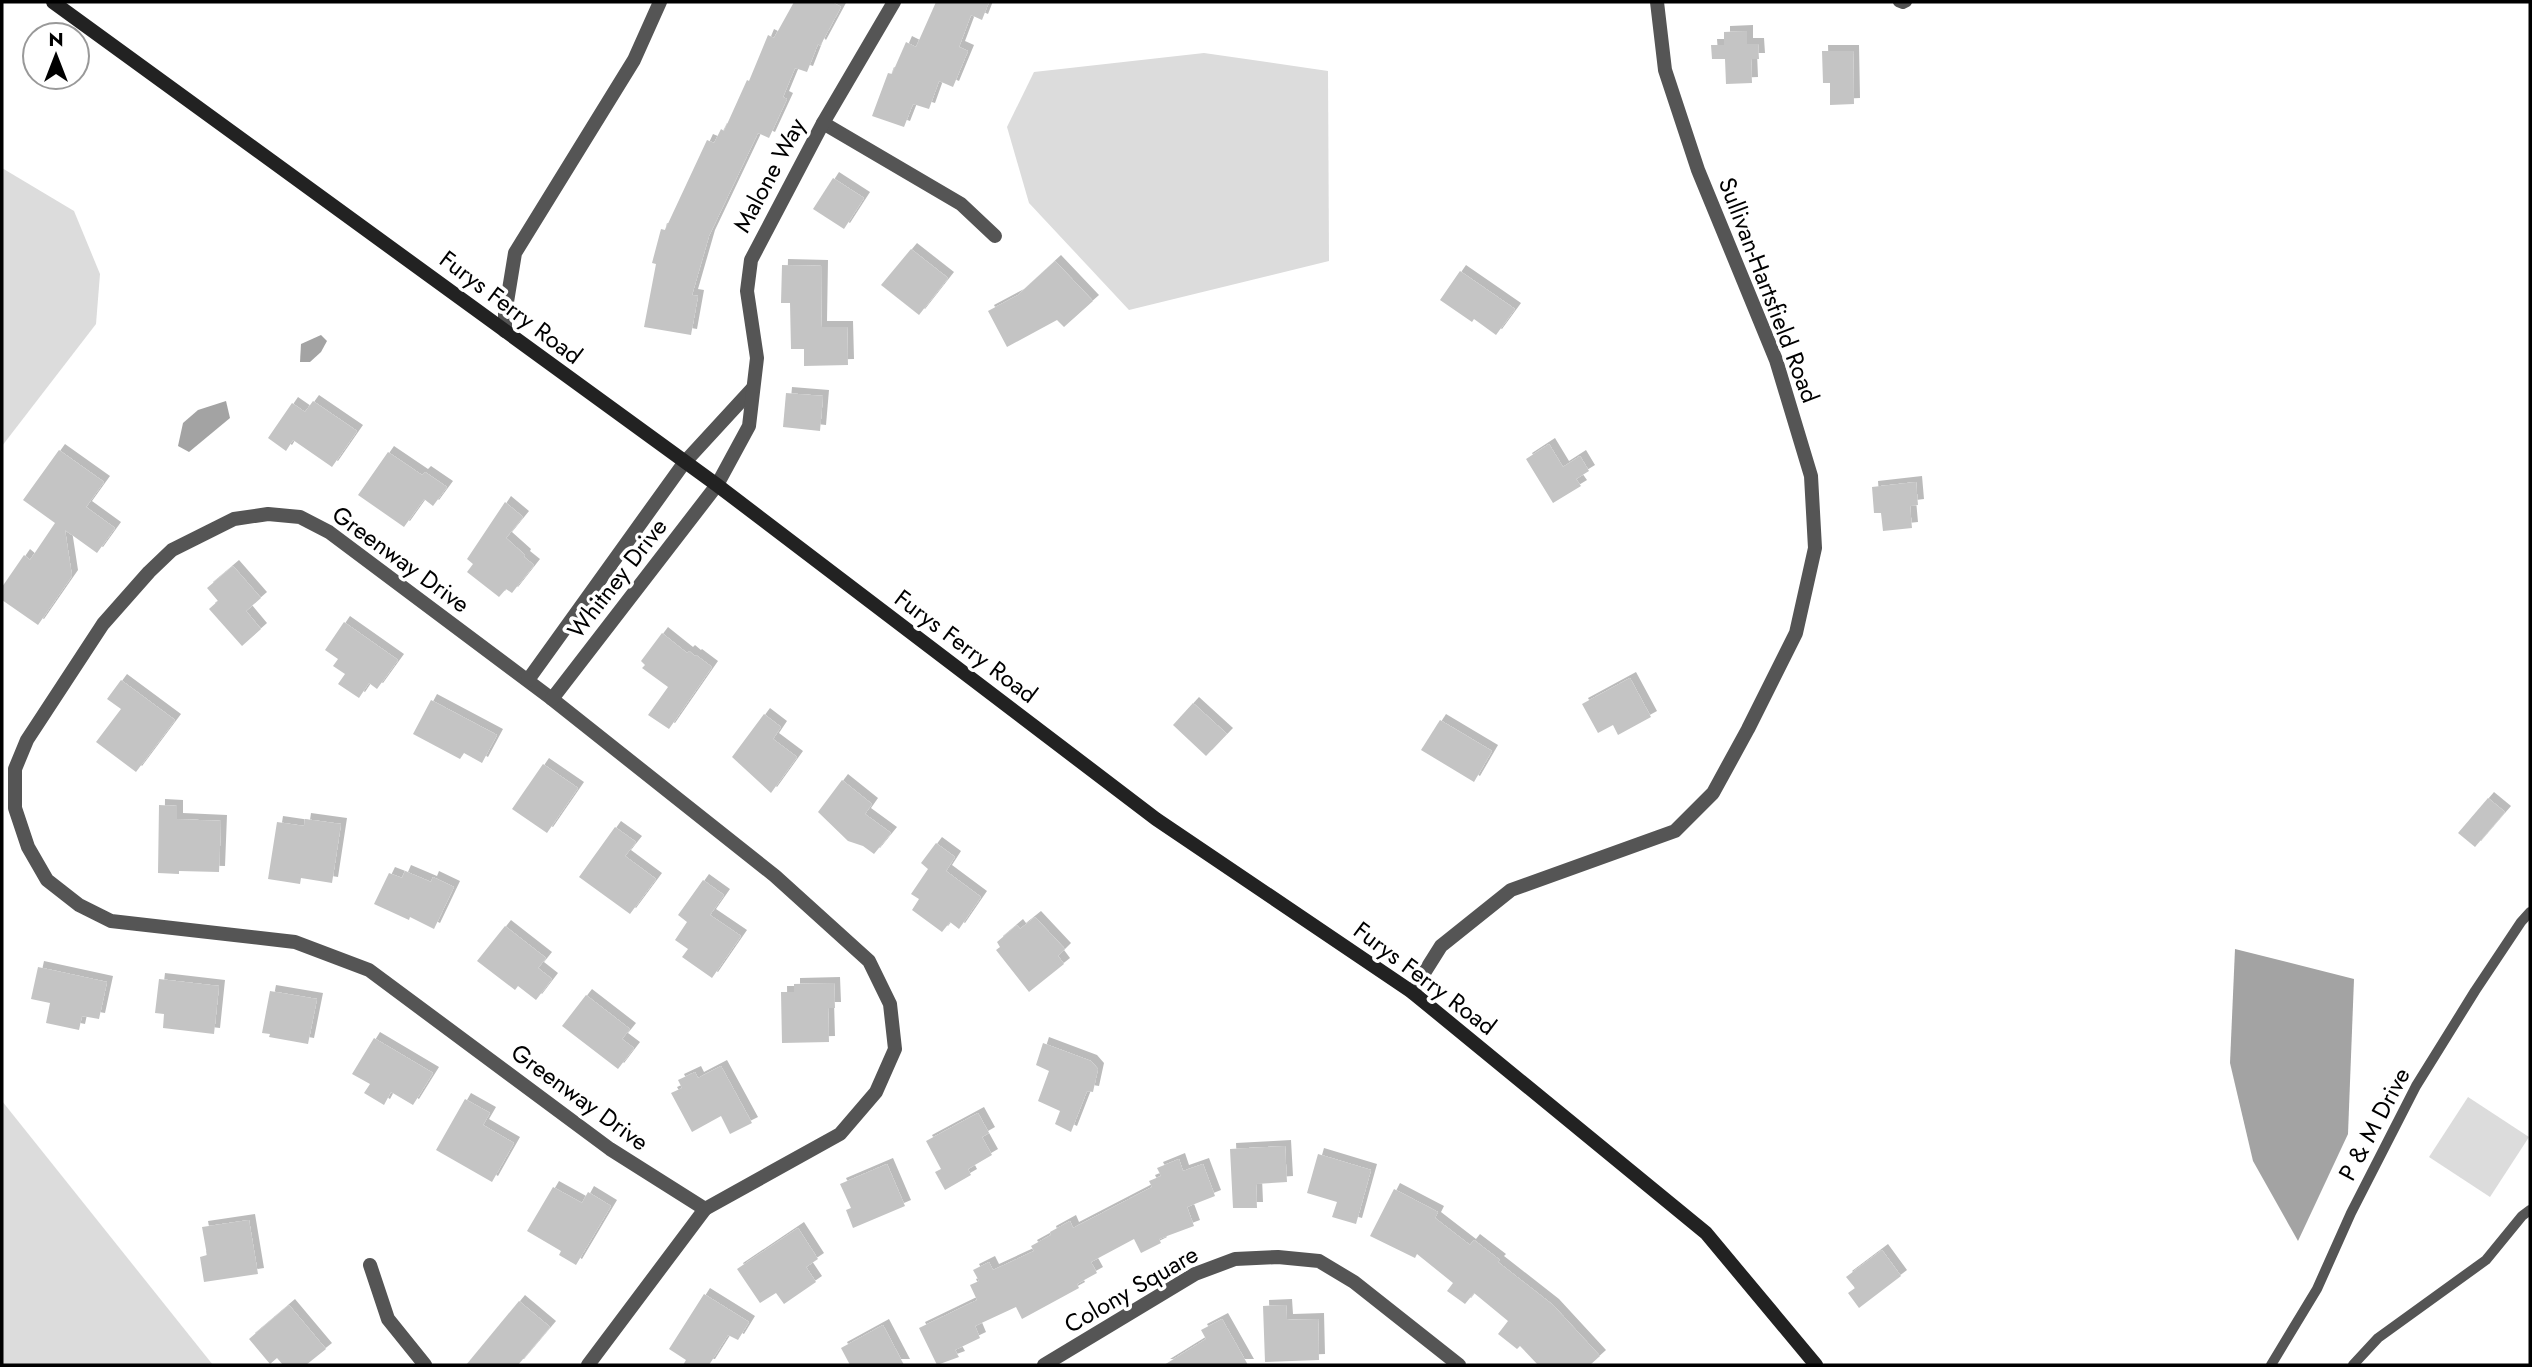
<svg xmlns="http://www.w3.org/2000/svg" width="2532" height="1367" font-family="Jost,sans-serif">
	<defs>
		<filter id="shadow"><feDropShadow dx="6" dy="-6" stdDeviation="0" flood-color="#0004"/></filter>
	</defs>
	<rect width="100%" height="100%" fill="#fff"/>
	<!-- green -->
	<g fill="#dcdcdc">
		<polygon points="1204,53 1328,71 1329,261 1129,310 1029,203 1007,127 1034,72"/>
		<polygon points="2,168 74,211 100,274 96,324 2,446"/>
		<polygon points="2468,1097 2529,1137 2490,1197 2429,1157"/>
		<polygon points="2,1101 213,1365 2,1365"/>
	</g>
	<!-- water -->
	<g fill="#a3a3a3">
		<polygon points="321,335 327,341 321,352 310,362 300,362 301,344"/>
		<polygon points="226,401 230,418 189,452 178,446 183,423 198,410"/>
		<polygon points="2235,949 2354,979 2348,1134 2298,1241 2253,1161 2230,1063"/>
	</g>
	<!-- building -->
	<g fill="#c4c4c4" filter="url(#shadow)">
		<polygon points="794,2 832,2 841,7 820,46 818,44 807,72 795,68 783,97 787,99 769,138 758,133 709,236 692,295 698,296 691,335 644,327 656,264 652,263 661,229 665,230 707,140 714,143 721,129 724,131 747,80 749,81 768,35 774,38"/>
		<polygon points="936,2 989,2 982,20 971,15 959,47 968,51 953,87 939,81 929,109 913,104 904,127 872,116 888,73 892,74 906,42 916,47"/>
		<polygon points="1747,31 1747,44 1758,44 1759,59 1751,59 1752,83 1726,84 1725,59 1712,59 1711,45 1724,45 1724,32"/>
		<polygon points="1822,51 1853,51 1854,104 1830,105 1830,83 1823,83"/>
		<polygon points="833,178 864,198 844,229 813,209"/>
		<polygon points="911,249 948,278 919,315 881,285"/>
		<polygon points="1055,261 1093,301 1064,327 1057,320 1007,347 988,311 1018,295"/>
		<polygon points="782,265 822,266 821,327 847,327 848,365 804,366 804,349 791,349 790,303 781,303"/>
		<polygon points="1460,271 1515,309 1496,335 1474,319 1472,322 1440,300"/>
		<polygon points="786,393 823,396 820,431 783,427"/>
		<polygon points="313,401 357,431 332,467 293,440 286,451 268,438 292,403 305,412"/>
		<polygon points="1549,444 1563,467 1580,456 1589,471 1576,479 1581,486 1553,503 1526,459"/>
		<polygon points="59,450 104,482 86,507 115,528 97,553 65,530 72,576 38,625 2,600 2,587 24,555 30,560 55,523 23,500"/>
		<polygon points="388,452 422,475 425,472 447,487 433,506 424,499 404,527 358,495"/>
		<polygon points="1916,482 1918,505 1910,506 1912,528 1883,531 1881,513 1874,513 1872,487"/>
		<polygon points="505,502 523,517 506,538 525,555 524,557 534,565 512,593 506,589 499,597 467,572 473,564 467,559"/>
		<polygon points="233,566 261,598 246,611 261,629 242,646 209,609 218,601 207,588"/>
		<polygon points="344,622 398,660 377,689 369,683 359,698 338,684 345,674 333,666 338,659 325,650"/>
		<polygon points="662,633 687,653 689,651 695,656 696,655 712,667 669,729 648,715 668,687 642,668 645,665 641,661"/>
		<polygon points="1630,678 1651,717 1618,735 1613,725 1598,733 1582,704"/>
		<polygon points="121,680 175,720 136,772 96,742 121,709 107,699"/>
		<polygon points="431,700 497,735 482,763 464,753 460,759 413,734"/>
		<polygon points="1193,703 1227,734 1206,756 1173,725"/>
		<polygon points="764,714 781,727 773,739 797,757 771,793 732,757"/>
		<polygon points="1440,720 1492,751 1474,782 1421,750"/>
		<polygon points="543,764 578,788 547,833 512,809"/>
		<polygon points="842,780 872,804 865,814 891,833 874,854 863,846 848,841 818,812"/>
		<polygon points="2488,798 2505,812 2475,847 2458,833"/>
		<polygon points="159,805 177,806 177,819 221,821 219,872 179,871 179,874 158,873"/>
		<polygon points="305,819 341,824 332,883 301,878 300,884 268,879 277,822 304,826"/>
		<polygon points="615,827 636,842 625,856 656,879 630,914 579,877"/>
		<polygon points="936,843 955,857 946,871 981,897 959,929 950,922 942,932 912,910 919,899 911,894 928,869 921,863"/>
		<polygon points="405,871 431,882 433,877 454,887 434,929 410,917 409,920 374,904 389,873 402,878"/>
		<polygon points="703,880 724,895 710,915 741,936 712,978 682,957 688,949 675,940 687,922 678,915"/>
		<polygon points="1035,917 1065,949 1058,956 1064,964 1029,992 996,950 1000,947 997,942 1017,925 1020,929"/>
		<polygon points="505,926 546,958 538,968 552,979 536,1000 518,986 515,990 477,961"/>
		<polygon points="38,967 107,982 99,1019 82,1016 79,1030 46,1023 50,1003 31,999"/>
		<polygon points="159,979 219,986 214,1034 163,1028 164,1014 155,1013"/>
		<polygon points="834,983 835,1008 828,1008 829,1042 782,1043 781,992 794,992 794,984"/>
		<polygon points="270,991 317,999 308,1044 269,1037 270,1034 262,1033"/>
		<polygon points="586,995 630,1029 622,1039 634,1048 618,1069 562,1026"/>
		<polygon points="374,1038 433,1073 413,1105 391,1092 384,1105 364,1093 370,1084 352,1074"/>
		<polygon points="1043,1043 1091,1061 1098,1069 1093,1092 1087,1091 1071,1132 1055,1124 1060,1111 1038,1101 1049,1071 1036,1065"/>
		<polygon points="721,1066 752,1123 730,1134 721,1116 692,1132 671,1093 682,1088 678,1080 695,1072 698,1078"/>
		<polygon points="465,1099 490,1113 483,1125 514,1143 492,1182 436,1150"/>
		<polygon points="978,1113 989,1133 982,1137 992,1155 968,1169 971,1175 945,1190 935,1172 941,1169 926,1141"/>
		<polygon points="1285,1146 1287,1182 1256,1184 1257,1208 1233,1208 1230,1149"/>
		<polygon points="1318,1154 1371,1170 1356,1224 1332,1217 1337,1202 1307,1193"/>
		<polygon points="1179,1159 1183,1171 1203,1164 1215,1196 1187,1207 1194,1226 1159,1239 1161,1243 1141,1253 1134,1239 1091,1262 1097,1273 1077,1284 1079,1288 1022,1319 1016,1307 975,1326 980,1338 955,1350 959,1357 937,1365 919,1328 977,1300 970,1285 979,1281 973,1270 989,1262 993,1270 1034,1251 1031,1246 1051,1235 1050,1232 1070,1221 1073,1228 1152,1187 1149,1181 1161,1176 1157,1168"/>
		<polygon points="887,1164 905,1206 853,1228 846,1210 851,1208 840,1184"/>
		<polygon points="553,1187 582,1203 588,1192 611,1206 576,1265 559,1255 561,1251 527,1231"/>
		<polygon points="1394,1189 1438,1212 1435,1218 1470,1245 1474,1240 1500,1260 1498,1262 1553,1305 1600,1356 1590,1365 1538,1365 1520,1346 1517,1349 1498,1334 1508,1321 1474,1293 1465,1304 1447,1291 1453,1283 1417,1254 1415,1258 1370,1236"/>
		<polygon points="249,1220 258,1274 204,1282 200,1257 207,1255 202,1227"/>
		<polygon points="798,1228 818,1259 806,1267 816,1282 784,1304 776,1293 760,1303 737,1269"/>
		<polygon points="1882,1250 1901,1276 1859,1308 1848,1293 1855,1288 1846,1277"/>
		<polygon points="704,1294 749,1322 738,1340 728,1335 709,1365 683,1365 686,1360 669,1349"/>
		<polygon points="519,1301 550,1327 518,1365 466,1365"/>
		<polygon points="289,1305 326,1349 306,1365 283,1365 277,1358 270,1364 249,1339"/>
		<polygon points="1286,1305 1287,1320 1318,1319 1319,1360 1265,1362 1263,1306"/>
		<polygon points="1222,1319 1248,1365 1164,1365 1206,1339 1201,1330"/>
		<polygon points="883,1325 904,1365 850,1365 841,1348"/>
	</g>
	<g fill="none" stroke-linecap="round" stroke-linejoin="round">
		<!-- service -->
		<g stroke="#555" stroke-width="10">
			<polyline points="1898,2 1903,4 1907,2"/>
			<polyline points="2271,1365 2317,1289 2351,1213 2416,1086 2475,991 2521,922 2530,912"/>
			<polyline points="2353,1365 2378,1338 2486,1260 2522,1216 2530,1210"/>
		</g>
		<!-- minor -->
		<g stroke="#555" stroke-width="14">
			<polyline points="823,123 961,204 995,236"/>
			<polyline points="505,331 505,314 515,253 634,60 660,2"/>
			<polygon points="268,514 300,517 329,532 552,699 775,876 869,961 890,1004 895,1049 876,1092 840,1134 705,1209 610,1149 369,970 295,942 111,921 79,905 47,880 28,847 15,808 15,769 27,740 103,624 149,572 172,550 234,519"/>
			<polyline points="528,680 684,463 753,388"/>
			<polyline points="552,699 717,485 749,426 757,358 747,291 751,260 823,123 894,2"/>
			<polyline points="1412,992 1441,946 1511,890 1675,831 1713,793 1748,729 1796,633 1815,548 1811,476 1776,360 1698,170 1665,70 1657,2"/>
			<polyline points="370,1265 388,1319 425,1365"/>
			<polyline points="588,1365 705,1209"/>
			<polyline points="1044,1365 1195,1274 1235,1259 1278,1257 1319,1261 1354,1282 1459,1365"/>
		</g>
		<!-- secondary -->
		<polyline stroke="#222" stroke-width="14" points="53,2 717,485 1156,819 1412,992 1706,1233 1816,1365"/>
	</g>
	<g text-anchor="middle" dominant-baseline="central" stroke-width="7" stroke-linejoin="round" paint-order="stroke">
		<!-- street labels -->
		<g font-size="24" fill="#000" stroke="#fff">
			<text transform="translate(769 175) rotate(-62)">Malone Way</text>
			<text transform="translate(1769 290) rotate(69)">Sullivan-Hartsfield Road</text>
			<text transform="translate(511 307) rotate(37)">Furys Ferry Road</text>
			<text transform="translate(401 559) rotate(36)">Greenway Drive</text>
			<text transform="translate(617 578) rotate(-52)">Whitney Drive</text>
			<text transform="translate(966 646) rotate(37)">Furys Ferry Road</text>
			<text transform="translate(1425 978) rotate(37)">Furys Ferry Road</text>
			<text transform="translate(580 1097) rotate(36)">Greenway Drive</text>
			<text transform="translate(2374 1124) rotate(-62)">P &amp; M Drive</text>
			<text transform="translate(1131 1289) rotate(-30)">Colony Square</text>
		</g>
	</g>
	<!-- border -->
	<rect width="2532" height="1367" fill="none" stroke="#000000" stroke-width="7"/>
	<!-- north arrow -->
	<g transform="translate(56 56)"><circle r="33" fill="#ffffff" stroke="#999999" stroke-width="2"/>
	<path d="M0-5L12 26L0 18L-12 26Z" fill="#000000"/>
	<text y="-10" font-size="19" font-weight="bold" text-anchor="middle" fill="#000000">N</text>
	</g>
</svg>
